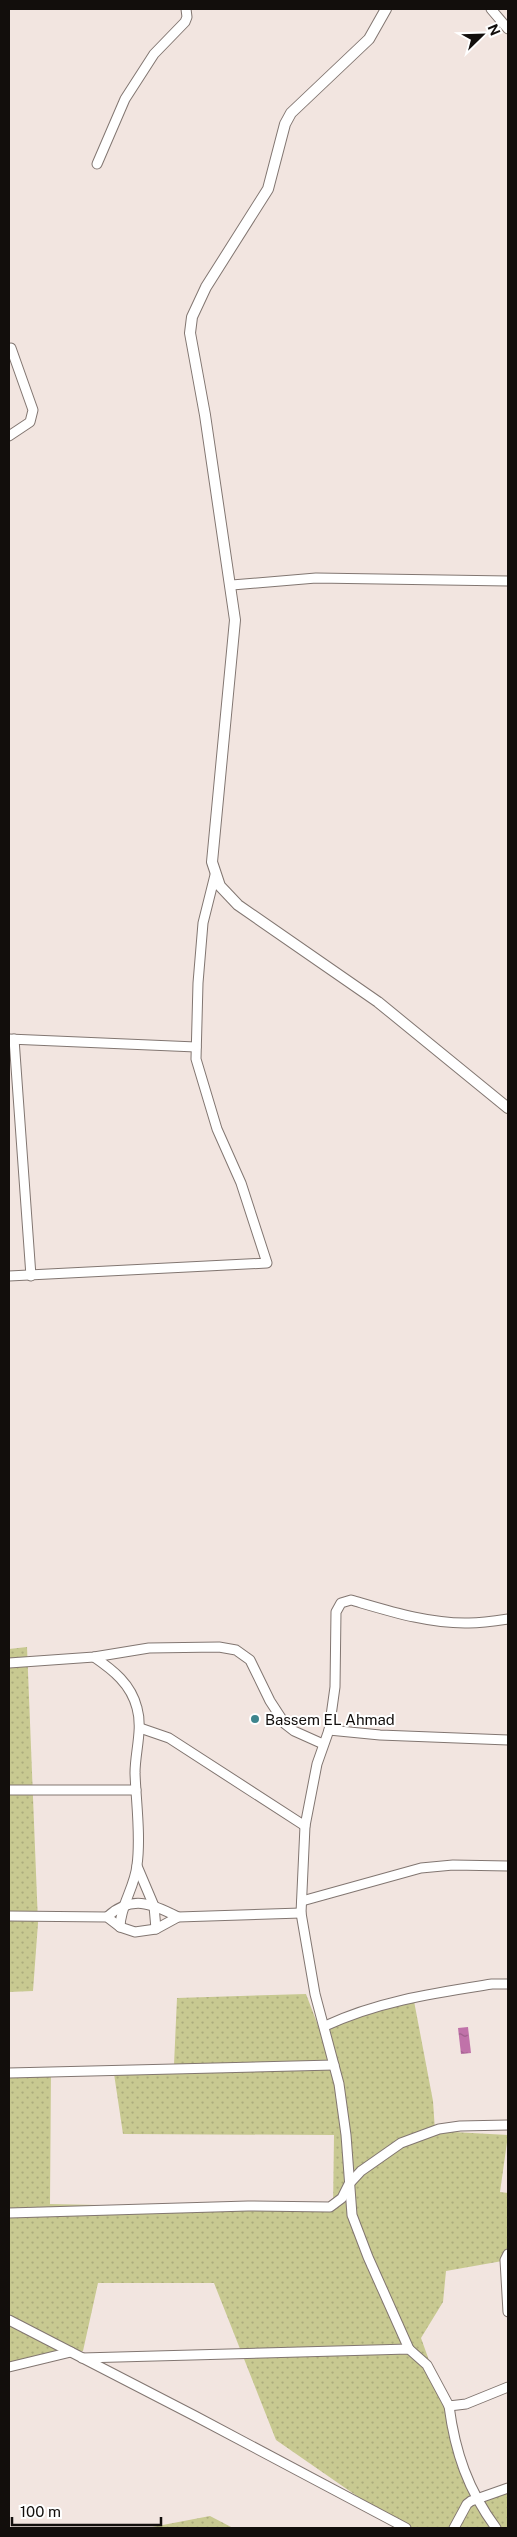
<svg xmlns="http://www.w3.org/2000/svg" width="517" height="2537" font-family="'Public Sans',sans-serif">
	<defs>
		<pattern id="green-dots" width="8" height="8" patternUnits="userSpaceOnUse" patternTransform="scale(1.25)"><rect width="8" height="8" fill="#c8c991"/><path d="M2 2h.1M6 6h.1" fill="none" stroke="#abab7c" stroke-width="1.8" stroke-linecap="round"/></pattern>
		<pattern id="water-ripples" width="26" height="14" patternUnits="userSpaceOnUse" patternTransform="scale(1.25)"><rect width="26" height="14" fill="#c072a9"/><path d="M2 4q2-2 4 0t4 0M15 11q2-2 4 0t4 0" fill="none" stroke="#9b5c88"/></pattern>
	</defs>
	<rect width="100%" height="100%" fill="#f2e5e0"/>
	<!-- green -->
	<g fill="url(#green-dots)">
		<polygon points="27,1647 38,1923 33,1991 9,1992 9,1649"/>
		<polygon points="306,1994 319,2028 414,2001 433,2101 435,2131 508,2135 500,2192 508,2193 508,2260 446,2271 443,2302 421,2338 479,2500 508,2493 508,2528 403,2528 276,2440 214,2283 98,2283 83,2351 9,2364 9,2071 51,2069 50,2204 333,2210 334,2135 123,2134 113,2067 174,2065 177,1998"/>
		<polygon points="210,2516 233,2528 147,2528"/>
	</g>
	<!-- water -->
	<polygon fill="url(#water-ripples)" points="468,2027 471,2053 461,2054 458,2028"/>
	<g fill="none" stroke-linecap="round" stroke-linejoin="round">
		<!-- minor casing -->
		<g stroke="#827671" stroke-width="11">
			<g id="minor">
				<polyline points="491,9 508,29"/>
				<polyline points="97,164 125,99 154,54 185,22 187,17 186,9"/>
				<polyline points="9,436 30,422 33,410 11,348"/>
				<polyline points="232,585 316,578 508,581"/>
				<polyline points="9,1039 196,1047"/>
				<polyline points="14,1039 31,1276"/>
				<polyline points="9,1276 267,1263 241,1183 217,1129 196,1059 198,983 203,923 215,875"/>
				<path d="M94,1657c19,13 37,27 43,51 6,21 -2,44 -2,65 1,29 6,63 2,92 -2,22 -17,41 -17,62"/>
				<polyline points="9,1663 94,1657 149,1648 219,1647 236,1650 250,1660 270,1701 285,1724 294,1731 323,1744"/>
				<polyline points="140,1728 169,1738 305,1826"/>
				<polyline points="329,1730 380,1735 508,1740"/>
				<polyline points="9,1790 136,1790"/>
				<polyline points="137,1866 154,1906 156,1929"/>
				<polyline points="302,1901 421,1868 453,1865 508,1866"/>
				<polyline points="9,1916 107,1917 120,1927 135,1932 156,1929 178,1917 301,1913"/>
				<path d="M107,1917c24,-22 44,-14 71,0"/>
				<path d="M325,2026c53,-25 110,-33 167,-42h16"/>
				<polyline points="9,2073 334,2065"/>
				<polyline points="9,2213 248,2206 330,2207 342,2198 349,2184 361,2171 401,2143 439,2129 460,2126 508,2125"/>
				<polyline points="508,2254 505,2260 508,2312"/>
				<polyline points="9,2320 195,2416 406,2528"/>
				<path d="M409,2349l-41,-92 -16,-42 -6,-80 -7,-51 -24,-90 -14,-81 4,-87 12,-62 12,-34 6,-43 1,-75 5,-9 10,-3c38,11 78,24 118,23 13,0 26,-2 39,-4"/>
				<polyline points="82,2358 409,2349 427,2365 449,2406 466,2404 508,2387"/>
				<polyline points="9,2367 71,2352"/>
				<path d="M449,2406c6,46 19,84 47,122"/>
				<polyline points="454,2528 467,2504 471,2501 508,2488"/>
			</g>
		</g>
		<!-- tertiary casing -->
		<g stroke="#827671" stroke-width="12">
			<polyline id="tertiary" points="386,9 369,39 291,113 285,124 268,189 206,287 192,317 190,333 205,415 235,620 212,862 220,886 238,905 378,1002 508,1108"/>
		</g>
		<!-- minor -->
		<use href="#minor" stroke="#fff" stroke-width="9"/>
		<!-- tertiary -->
		<use href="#tertiary" stroke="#fff" stroke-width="10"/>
	</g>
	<!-- markers -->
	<circle fill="#3e858d" stroke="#fff" stroke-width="2" cx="255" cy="1719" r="5"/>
	<g text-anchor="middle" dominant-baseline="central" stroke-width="4" stroke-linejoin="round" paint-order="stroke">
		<!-- poi labels -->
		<g font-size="15" fill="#120e0c" stroke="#fff" text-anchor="start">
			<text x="265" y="1719">Bassem EL Ahmad</text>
		</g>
	</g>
	<!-- border -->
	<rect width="517" height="2537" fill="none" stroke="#120e0c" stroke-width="20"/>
	<!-- north arrow -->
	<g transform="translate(482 35) rotate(67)" stroke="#ffffff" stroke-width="4" paint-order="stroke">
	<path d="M0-4L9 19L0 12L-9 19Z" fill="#120e0c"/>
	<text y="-8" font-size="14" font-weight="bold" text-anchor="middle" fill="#120e0c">N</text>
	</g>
	<!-- scale -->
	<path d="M12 2517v8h149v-8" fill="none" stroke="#120e0c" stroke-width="2.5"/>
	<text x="20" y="2517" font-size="15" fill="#120e0c" stroke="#ffffff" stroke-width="4" paint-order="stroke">100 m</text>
</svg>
